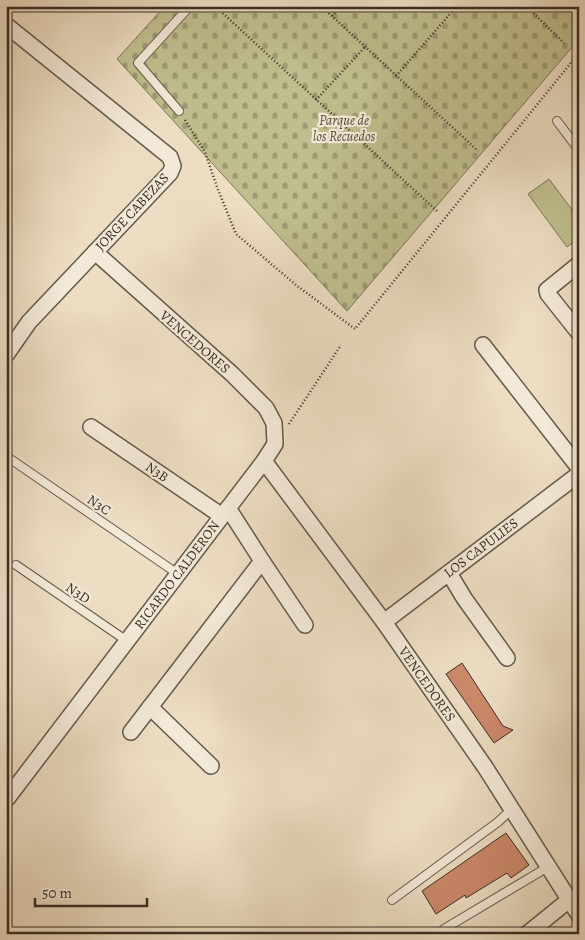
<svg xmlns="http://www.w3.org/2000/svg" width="585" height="940" font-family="Alegreya,serif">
	<defs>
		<pattern id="cemetery-stones" width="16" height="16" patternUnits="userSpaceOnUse" patternTransform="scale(1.25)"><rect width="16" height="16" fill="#c0be8e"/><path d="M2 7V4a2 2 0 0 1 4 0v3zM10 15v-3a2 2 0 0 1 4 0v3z" fill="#9d9b74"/></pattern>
	</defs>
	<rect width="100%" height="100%" fill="#edddc3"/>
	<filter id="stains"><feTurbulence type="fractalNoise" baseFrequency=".004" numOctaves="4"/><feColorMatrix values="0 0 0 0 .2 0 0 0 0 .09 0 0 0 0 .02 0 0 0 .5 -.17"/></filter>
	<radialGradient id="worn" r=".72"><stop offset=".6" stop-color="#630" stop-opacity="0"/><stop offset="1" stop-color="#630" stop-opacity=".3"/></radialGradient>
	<!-- grass -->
	<polygon fill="#c0be8e" stroke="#7c7659" points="549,179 579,219 579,238 567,247 528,194"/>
	<!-- cemetery -->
	<polygon fill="url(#cemetery-stones)" stroke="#7c7659" points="165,6 579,6 579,39 347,311 117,59"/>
	<!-- building -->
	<g fill="#cc896b" stroke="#382e24">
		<polygon points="462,663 503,726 513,730 494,743 446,674"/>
		<polygon points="506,833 529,865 511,878 507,873 466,898 465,895 436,914 422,891"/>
	</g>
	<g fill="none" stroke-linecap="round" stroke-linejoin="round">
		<!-- service casing -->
		<g stroke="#655a4c" stroke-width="10">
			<g id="service">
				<polyline points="179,111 138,63 190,6"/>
				<polyline points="557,121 579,150"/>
				<polyline points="6,456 178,574"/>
				<polyline points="16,565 127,641"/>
				<polyline points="392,900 498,822 512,809"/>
				<polyline points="444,929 548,867"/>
			</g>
		</g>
		<!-- minor casing -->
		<g stroke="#655a4c" stroke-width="18">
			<g id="minor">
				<polyline points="6,25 170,157 173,166 170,173 29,322 6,355"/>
				<polyline points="579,264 547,290 548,294 579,333"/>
				<polyline points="483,345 579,468"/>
				<polyline points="91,427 222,516"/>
				<polyline points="264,461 384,622 485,767 579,915"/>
				<polyline points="262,561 305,625"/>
				<polyline points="449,573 464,598 507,658"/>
				<polyline points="384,622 579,474"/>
				<polyline points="150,707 211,766"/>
				<polyline points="131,732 262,561 228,508"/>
				<polyline points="6,800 264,461 275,444 274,423 266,408 232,374 95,252"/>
				<polyline points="527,934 569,900"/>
			</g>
		</g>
		<!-- path -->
		<g stroke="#382e24" stroke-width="2.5" stroke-dasharray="1 2.5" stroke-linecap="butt">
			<polyline points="215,6 437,211"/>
			<polyline points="321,6 478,151"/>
			<polyline points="526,6 564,43"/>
			<polyline points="332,16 341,6"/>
			<polyline points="396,76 457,6"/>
			<polyline points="316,100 365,47"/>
			<polyline points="185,120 205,152 217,187 236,234 296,285 355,329 579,53"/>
			<polyline points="289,424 341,345"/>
		</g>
		<!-- service -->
		<use href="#service" stroke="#f3e9d8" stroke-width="8"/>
		<!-- minor -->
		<use href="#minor" stroke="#f3e9d8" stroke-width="15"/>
	</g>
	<g text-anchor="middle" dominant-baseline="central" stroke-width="4.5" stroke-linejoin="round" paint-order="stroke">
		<!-- park labels -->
		<g font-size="14" font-style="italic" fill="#534b39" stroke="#f3e9d8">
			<text x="344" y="120">Parque de<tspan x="344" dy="16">los Recuedos</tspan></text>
		</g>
		<!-- street labels -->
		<g font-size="14" fill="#382e24" stroke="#f3e9d8">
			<text transform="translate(132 212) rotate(-47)">JORGE CABEZAS</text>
			<text transform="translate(195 342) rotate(41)">VENCEDORES</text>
			<text transform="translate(157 472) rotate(34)">N3B</text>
			<text transform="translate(99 505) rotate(34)">N3C</text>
			<text transform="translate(481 548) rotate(-37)">LOS CAPULIES</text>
			<text transform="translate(177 575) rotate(-53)">RICARDO CALDERON</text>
			<text transform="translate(78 593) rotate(34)">N3D</text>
			<text transform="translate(427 684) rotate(55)">VENCEDORES</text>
		</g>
	</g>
	<!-- margin -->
	<rect width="585" height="940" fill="none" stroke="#edddc3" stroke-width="25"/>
	<rect x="8" y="8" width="570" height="925" fill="none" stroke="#382e24" stroke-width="2.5"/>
	<rect x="12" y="12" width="560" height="915" fill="none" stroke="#382e24"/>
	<!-- scale -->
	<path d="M35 898v8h112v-8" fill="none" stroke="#382e24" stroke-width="2.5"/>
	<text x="42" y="898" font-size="15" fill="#382e24" stroke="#f3e9d8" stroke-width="4" paint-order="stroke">50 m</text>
	<rect width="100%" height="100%" filter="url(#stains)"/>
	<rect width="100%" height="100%" fill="url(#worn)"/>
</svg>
